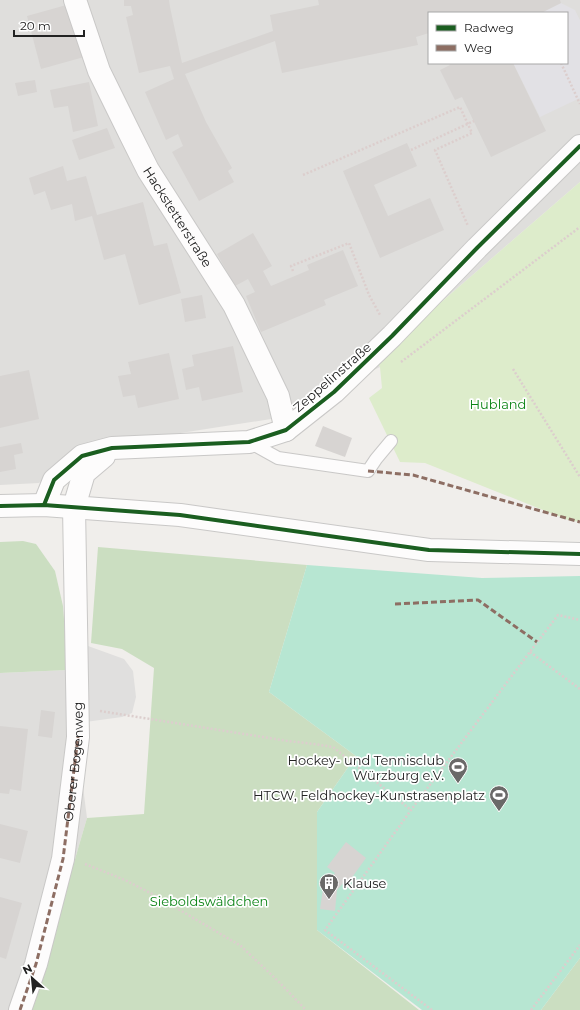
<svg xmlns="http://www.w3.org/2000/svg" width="580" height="1010" font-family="Montserrat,sans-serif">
	<rect width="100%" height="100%" fill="#f0eeeb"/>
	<!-- residential -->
	<g fill="#dfdedc" fill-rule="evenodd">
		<path d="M0,0h580v182l-149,129 -53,53 2,3 -109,52 -193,30 -39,34 -39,2zM429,13h138v50h-138z"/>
		<polygon points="68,670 87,818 31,1010 0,1010 0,673"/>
	</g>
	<!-- grass -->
	<polygon fill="#ddeccb" points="580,182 580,522 568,520 425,463 400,462 369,398 382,388 380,367 378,364 431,311"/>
	<!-- forest -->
	<g fill="#cbdec1">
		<polygon points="23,541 36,544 55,571 63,606 68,670 0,673 0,542"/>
		<polygon points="98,547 307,565 269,692 356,756 317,812 317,930 419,1010 31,1010 87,818 144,814 154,668 122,649 91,643"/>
		<polygon points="580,958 580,1010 541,1010"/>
	</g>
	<!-- pitch -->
	<polygon fill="#b7e6d2" points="307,565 482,578 580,576 580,958 541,1010 422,1010 317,930 317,812 356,756 269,692"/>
	<!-- parking -->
	<polygon fill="#e0dfde" points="77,642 124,659 133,671 136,697 132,713 122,717 78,723"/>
	<!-- plaza -->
	<polygon fill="#e2e1e5" points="561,3 575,10 580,20 580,98 540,117 513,63 567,63 567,13 541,13"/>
	<!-- building -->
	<g fill="#d7d4d2">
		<polygon points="124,0 169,0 170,7 182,63 273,31 270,15 319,5 318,0 560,0 561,3 541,13 429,13 429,33 416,37 418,45 282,73 275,41 185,74 206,122 232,168 228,171 234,182 199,201 172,152 183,146 178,134 166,140 145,92 174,79 170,66 139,73 126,17 133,15 131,6 124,6"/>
		<polygon points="70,4 84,57 41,69 27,16"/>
		<polygon points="449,63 513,63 546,131 491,157 462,97 455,100 440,70 450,65"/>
		<polygon points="35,80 37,92 18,96 15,83"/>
		<polygon points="89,82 98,126 73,132 68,106 54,108 50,90"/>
		<polygon points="107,128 115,148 79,160 72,140"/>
		<polygon points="407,143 417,166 374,185 388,216 430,198 444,230 380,258 343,171"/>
		<polygon points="63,166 67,181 86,176 97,215 143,202 154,246 167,243 181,293 139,305 125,254 104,260 92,216 75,221 72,204 51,210 45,191 34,195 29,178"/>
		<polygon points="253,233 272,266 263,271 271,286 309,270 307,265 343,250 358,286 324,300 326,305 261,332 246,296 255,292 248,279 235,286 217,254"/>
		<polygon points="202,295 206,318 185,322 181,299"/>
		<polygon points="233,346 243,392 202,401 199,387 186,390 182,369 194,366 192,355"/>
		<polygon points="169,353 179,399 138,408 135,395 123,397 118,376 131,374 128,362"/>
		<polygon points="29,370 39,419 0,428 0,376"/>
		<polygon points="323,426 352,438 345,457 315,446"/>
		<polygon points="21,443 23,453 14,455 16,469 0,472 0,447"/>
		<polygon points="41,710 55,712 52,738 38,736"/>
		<polygon points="0,726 28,729 21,791 10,789 9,794 0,793"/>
		<polygon points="0,824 28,831 20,863 0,858"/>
		<polygon points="346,842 366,858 348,883 345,881 337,890 335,911 320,909 323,889 335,873 327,867"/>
		<polygon points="0,897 22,903 6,959 0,957"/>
	</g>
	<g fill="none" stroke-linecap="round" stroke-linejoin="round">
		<!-- service casing -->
		<g stroke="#c9c8c7" stroke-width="14">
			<polyline id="service" points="249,442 278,458 368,471 376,459 391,441"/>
		</g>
		<!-- minor casing -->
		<g stroke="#c9c8c7" stroke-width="24">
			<g id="minor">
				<path id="s1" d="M75,0l24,71 31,63 18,36 86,135 44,91 8,34"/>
				<polyline points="44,505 54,480 82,456 112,448 249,442 286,430 334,392 392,336 477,248 580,146"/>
				<path id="s2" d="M20,1010l16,-46 27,-105 15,-122 -4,-230 10,-34 20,-17"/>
			</g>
		</g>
		<!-- tertiary casing -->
		<g stroke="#c9c8c7" stroke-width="24">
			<polyline id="tertiary" points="0,506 44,505 180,515 429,550 580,554"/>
		</g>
		<!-- path -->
		<g stroke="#dccecd" stroke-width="2.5" stroke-dasharray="2 2" stroke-linecap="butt">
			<polyline points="561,63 580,104"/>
			<polyline points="303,175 460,107 472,133 435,150 468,226"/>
			<polyline points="293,271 291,266 349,243 369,295 380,315"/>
			<polyline points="401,362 580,227"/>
			<polyline points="513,369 580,477"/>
			<polyline points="530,652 580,689"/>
			<polyline points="100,711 288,741 314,744 333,747 411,810"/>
			<polyline points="85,864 125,880 156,896 241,946 278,981 306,1010"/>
			<polyline points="432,1010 325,930 411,810 532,649 558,615 580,620"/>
			<polyline points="531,1010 580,945"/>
		</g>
		<!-- service -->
		<use href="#service" stroke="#fdfcfc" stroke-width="12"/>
		<!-- minor -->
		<use href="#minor" stroke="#fdfcfc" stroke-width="22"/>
		<!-- tertiary -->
		<use href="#tertiary" stroke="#fdfcfc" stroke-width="22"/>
		<!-- path-bridge -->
		<polyline stroke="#dccecd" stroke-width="2.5" stroke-dasharray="2 2" stroke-linecap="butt" points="411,150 474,121"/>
		<!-- quiet -->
		<g stroke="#8d6e63" stroke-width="3" stroke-dasharray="6 3" stroke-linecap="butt">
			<polyline points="368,471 413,475 580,522"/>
			<polyline points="395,604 478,600 537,642"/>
			<polyline points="20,1010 36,964 63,859 78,737"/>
		</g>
		<!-- cycleway casing -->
		<g stroke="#fff" stroke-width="6">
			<g id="cycleway">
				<polyline points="44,505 54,480 82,456 112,448 249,442 286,430 334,392 392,336 477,248 580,146"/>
				<polyline points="0,506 44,505 180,515 429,550 580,554"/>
			</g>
		</g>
		<!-- cycleway -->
		<use href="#cycleway" stroke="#1b5e20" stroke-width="4"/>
	</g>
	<!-- icons -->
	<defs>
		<g id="stadium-pin" transform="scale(1)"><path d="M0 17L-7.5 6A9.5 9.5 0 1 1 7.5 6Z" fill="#6a6968" stroke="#fff"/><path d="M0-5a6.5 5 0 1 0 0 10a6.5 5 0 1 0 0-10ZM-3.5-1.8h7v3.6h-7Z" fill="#fff"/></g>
		<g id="building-pin" transform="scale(1)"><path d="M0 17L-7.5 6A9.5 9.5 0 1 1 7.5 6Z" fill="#6a6968" stroke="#fff"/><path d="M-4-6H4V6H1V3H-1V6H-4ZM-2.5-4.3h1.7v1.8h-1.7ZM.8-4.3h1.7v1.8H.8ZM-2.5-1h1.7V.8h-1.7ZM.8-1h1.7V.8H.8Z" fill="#fff"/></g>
	</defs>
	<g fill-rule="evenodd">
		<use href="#stadium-pin" x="458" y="767"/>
		<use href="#stadium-pin" x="499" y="795"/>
		<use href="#building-pin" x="329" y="883"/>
	</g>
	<g text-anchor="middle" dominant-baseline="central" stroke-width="3.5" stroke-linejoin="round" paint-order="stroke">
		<!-- street labels -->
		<g font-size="13" fill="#222" stroke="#fff">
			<text stroke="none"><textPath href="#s1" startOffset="241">Hackstetterstraße</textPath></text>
			<text transform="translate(332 377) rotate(-41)">Zeppelinstraße</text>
			<text stroke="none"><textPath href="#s2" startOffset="255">Oberer Bogenweg</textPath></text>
		</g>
		<!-- park labels -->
		<g font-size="13" fill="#0c8416" stroke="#fff">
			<text x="498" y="404">Hubland</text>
			<text x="209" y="901">Sieboldswäldchen</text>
		</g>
		<!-- poi labels -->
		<g font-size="13" fill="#222" stroke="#fff" text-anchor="end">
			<text x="444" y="760">Hockey- und Tennisclub<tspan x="444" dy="15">Würzburg e.V.</tspan></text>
			<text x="485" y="795">HTCW, Feldhockey-Kunstrasenplatz</text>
			<text x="343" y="883" text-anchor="start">Klause</text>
		</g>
	</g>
	<!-- legend -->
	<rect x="428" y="12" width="140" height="52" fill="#ffffff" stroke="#a7a7a7"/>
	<rect x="436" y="25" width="20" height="6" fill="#1b5e20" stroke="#a7a7a7"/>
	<text x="464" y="32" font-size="12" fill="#222222">Radweg</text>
	<rect x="436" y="45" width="20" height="6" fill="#8d6e63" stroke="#a7a7a7"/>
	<text x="464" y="52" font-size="12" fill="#222222">Weg</text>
	<!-- north arrow -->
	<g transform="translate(32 978) rotate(333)" stroke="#ffffff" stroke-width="3" paint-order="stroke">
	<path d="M0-3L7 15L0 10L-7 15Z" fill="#222222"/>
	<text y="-6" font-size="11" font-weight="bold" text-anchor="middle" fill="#222222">N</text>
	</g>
	<!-- scale -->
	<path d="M14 30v6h70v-6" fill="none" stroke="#222222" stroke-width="2"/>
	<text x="20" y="30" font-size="12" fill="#222222" stroke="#ffffff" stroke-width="3" paint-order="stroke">20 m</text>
</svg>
